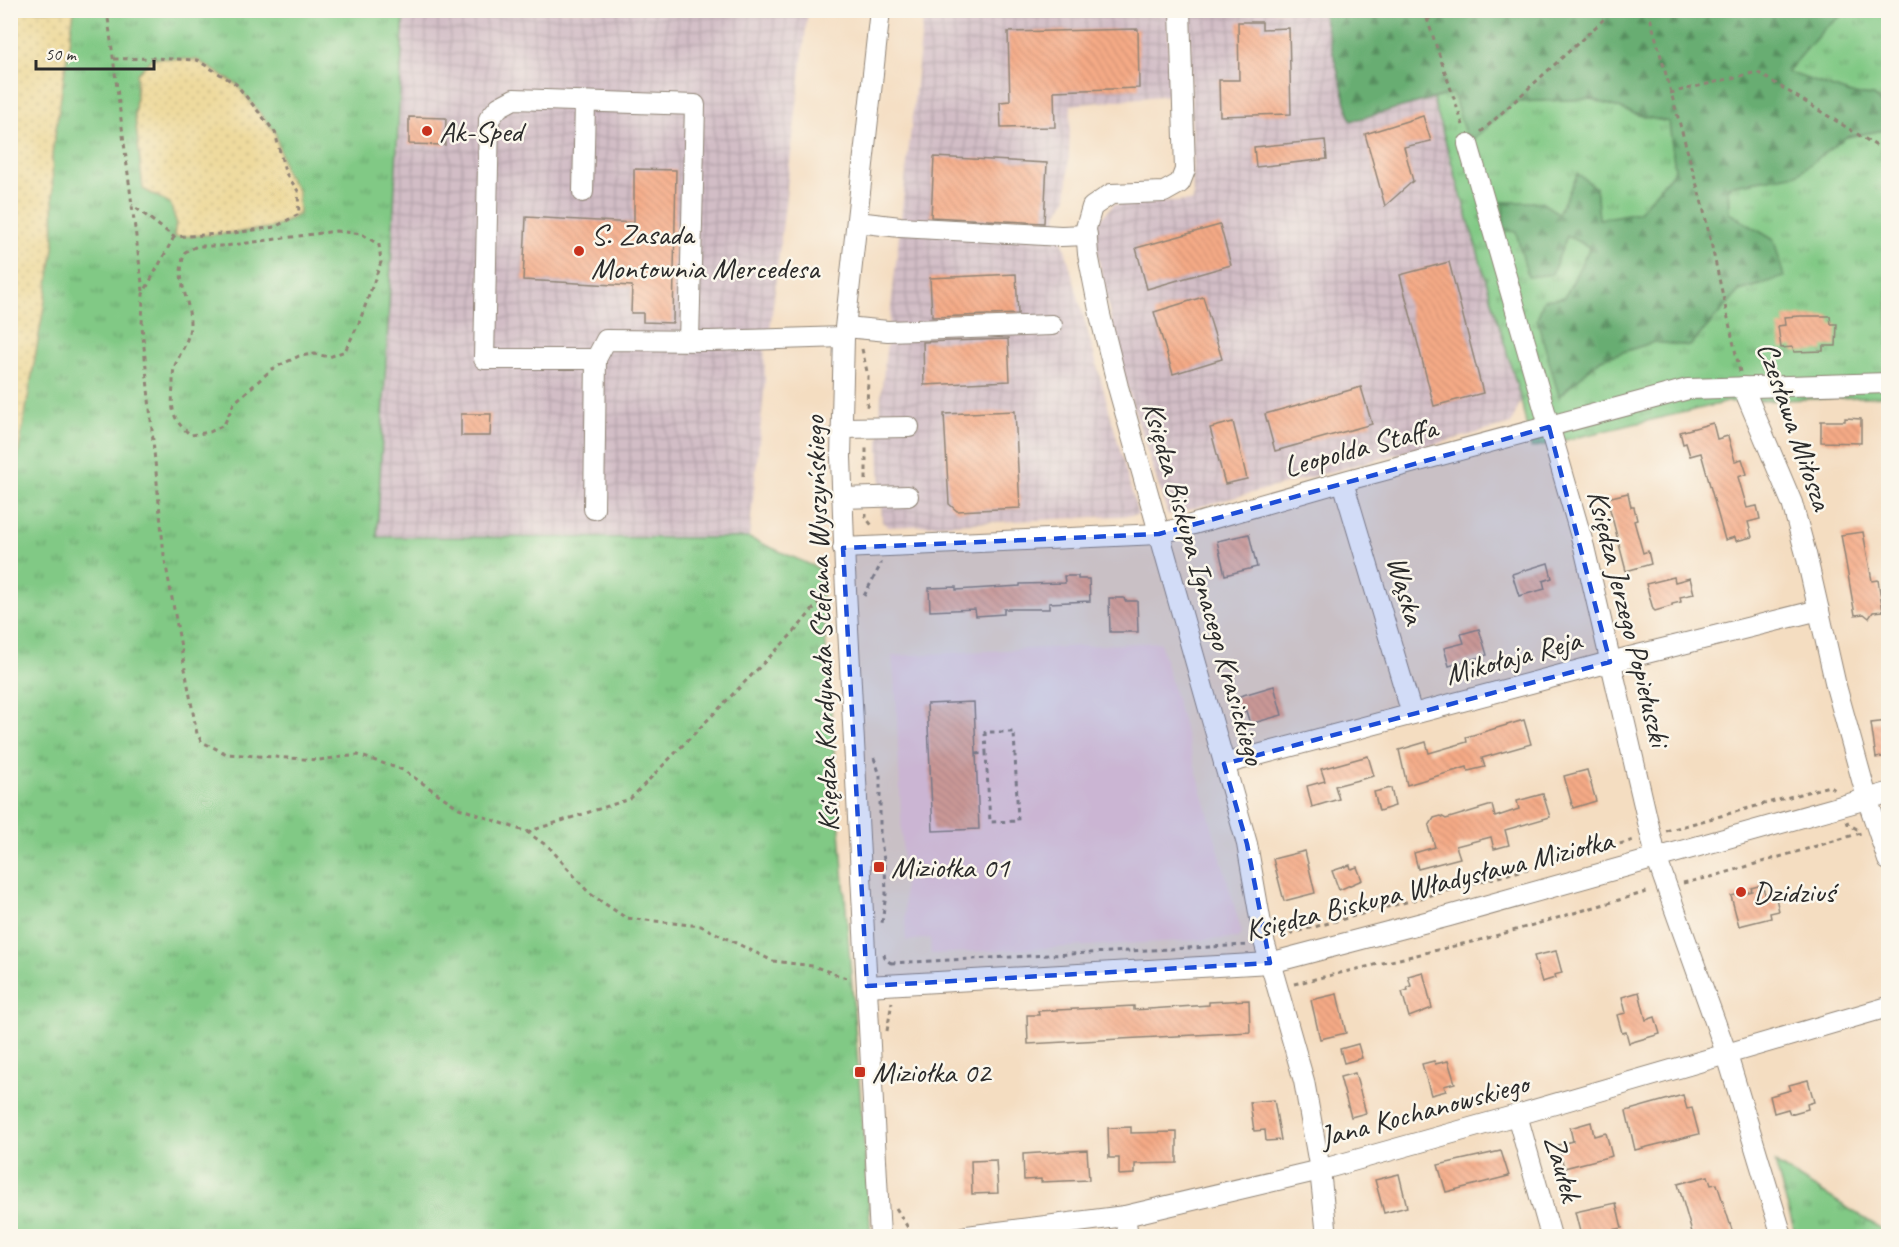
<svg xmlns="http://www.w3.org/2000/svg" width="1899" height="1247" font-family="Caveat,sans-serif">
	<defs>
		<pattern id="industrial-grid" width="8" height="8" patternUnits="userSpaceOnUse" patternTransform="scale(1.5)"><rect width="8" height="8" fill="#d2bdc6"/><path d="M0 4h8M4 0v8" fill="none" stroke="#b4a3aa"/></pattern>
		<pattern id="grass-tufts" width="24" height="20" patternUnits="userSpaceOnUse" patternTransform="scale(1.5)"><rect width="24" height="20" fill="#81c985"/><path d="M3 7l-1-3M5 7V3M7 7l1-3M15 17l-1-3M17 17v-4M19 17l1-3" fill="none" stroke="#6aa36d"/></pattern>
		<pattern id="forest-firs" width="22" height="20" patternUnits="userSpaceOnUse" patternTransform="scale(1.5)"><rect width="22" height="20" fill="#68ad72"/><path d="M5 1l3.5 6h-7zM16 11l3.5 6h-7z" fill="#568d5e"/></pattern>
		<pattern id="sand-dots" width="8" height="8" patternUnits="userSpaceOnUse" patternTransform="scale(1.5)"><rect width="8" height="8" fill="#eeda9e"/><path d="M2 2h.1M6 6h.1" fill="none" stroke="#cb8" stroke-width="1.8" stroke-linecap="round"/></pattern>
		<pattern id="building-back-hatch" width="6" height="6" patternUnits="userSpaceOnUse" patternTransform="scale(1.5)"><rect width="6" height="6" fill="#f5aa86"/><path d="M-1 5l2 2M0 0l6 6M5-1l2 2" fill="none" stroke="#d29274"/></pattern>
	</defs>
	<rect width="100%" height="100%" fill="#fbf7ec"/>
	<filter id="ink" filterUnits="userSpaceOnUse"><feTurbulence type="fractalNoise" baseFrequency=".0167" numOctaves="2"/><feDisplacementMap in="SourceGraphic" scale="12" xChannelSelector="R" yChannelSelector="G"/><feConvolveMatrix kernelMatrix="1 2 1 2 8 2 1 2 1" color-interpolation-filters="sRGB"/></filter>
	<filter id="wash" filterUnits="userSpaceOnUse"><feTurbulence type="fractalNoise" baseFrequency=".008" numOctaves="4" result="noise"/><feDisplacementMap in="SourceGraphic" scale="24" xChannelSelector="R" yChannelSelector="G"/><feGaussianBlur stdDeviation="1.35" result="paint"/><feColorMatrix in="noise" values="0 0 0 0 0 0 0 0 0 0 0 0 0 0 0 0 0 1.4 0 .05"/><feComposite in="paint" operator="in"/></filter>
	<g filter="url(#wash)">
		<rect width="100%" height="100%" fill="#f4ddc1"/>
		<!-- built -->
		<polygon fill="#f7cfd2" points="1160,642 1242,933 1238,938 931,954 930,938 906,941 896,694 892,656"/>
		<!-- industrial -->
		<g fill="url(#industrial-grid)">
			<polygon points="1039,10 1168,11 1170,95 1071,105 1067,197 1056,216 1138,515 889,527 882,522 879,446 881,396 923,21 933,13"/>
			<polygon points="404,11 808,11 770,330 764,332 765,383 749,538 377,537"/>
			<polygon points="1189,11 1322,11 1352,120 1433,99 1521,400 1511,424 1168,515 1121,369 1092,228 1114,204 1193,201"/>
		</g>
		<!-- grass -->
		<g fill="url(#grass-tufts)" stroke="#567a58" stroke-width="1.5">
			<polygon points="10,11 404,11 377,537 749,538 820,569 871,1236 11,1236"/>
			<polygon points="1848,11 1888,11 1888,111 1874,96 1851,94 1787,72 1824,29"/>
			<polygon points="1453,93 1514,102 1592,99 1645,117 1669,122 1675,170 1639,212 1599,220 1596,188 1558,213 1516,232 1552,273 1567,236 1590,247 1565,297 1559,396 1601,359 1654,342 1690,346 1739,291 1765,284 1774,240 1729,213 1728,186 1797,174 1846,137 1884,130 1888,112 1888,134 1881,152 1888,150 1888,396 1728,402 1531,448 1521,400 1433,99"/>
			<polygon points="1775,1163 1888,1233 1888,1236 1796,1236"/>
		</g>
		<!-- forest -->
		<polygon fill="url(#forest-firs)" stroke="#4a6c4e" stroke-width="1.5" points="1322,11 1848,11 1824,29 1787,72 1851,94 1874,96 1888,112 1884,130 1846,137 1797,174 1728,186 1729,213 1774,240 1784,277 1739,291 1690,346 1654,342 1601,359 1559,396 1537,319 1544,300 1565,297 1590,247 1567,236 1552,274 1528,277 1516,232 1504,230 1503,202 1541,202 1558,213 1578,174 1596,188 1599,219 1639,212 1675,170 1669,122 1645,117 1592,99 1514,102 1468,144 1453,93 1351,121"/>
		<!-- sand -->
		<g fill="url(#sand-dots)" stroke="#8c8264" stroke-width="1.5">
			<polygon points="11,10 74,11 52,154 54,249 11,495"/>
			<polygon points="153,58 197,60 236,84 275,132 285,172 298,191 299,214 275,227 234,233 174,237 176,221 170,203 143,189 135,116 137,74"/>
		</g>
		<g id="blocks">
			<!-- building -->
			<g fill="url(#building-back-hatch)">
				<polygon points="1238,22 1262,22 1262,29 1289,28 1291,114 1220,116 1219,80 1239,80"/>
				<polygon points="1138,29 1139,88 1054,91 1055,127 1001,128 1000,102 1010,101 1008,32"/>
				<polygon points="1423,116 1431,141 1404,147 1413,181 1385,206 1365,134"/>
				<polygon points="409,117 446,118 445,145 409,144"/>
				<polygon points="1325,140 1327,159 1256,167 1254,147"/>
				<polygon points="934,157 1047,163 1044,223 931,217"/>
				<polygon points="634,169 676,170 673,323 643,322 643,313 631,313 632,286 523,280 526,217 634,223"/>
				<polygon points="1220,225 1231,265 1147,289 1136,248"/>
				<polygon points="1449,262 1483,393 1434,406 1400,275"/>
				<polygon points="1016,274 1018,314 932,317 930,278"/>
				<polygon points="1203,297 1222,359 1173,374 1154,312"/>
				<polygon points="1801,316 1830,316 1831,324 1837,324 1836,346 1823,346 1823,351 1794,352 1793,347 1781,348 1778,326 1785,325 1784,317"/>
				<polygon points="1008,339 1010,381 924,385 923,342"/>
				<polygon points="1361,387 1372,424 1275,451 1265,414"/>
				<polygon points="1015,411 1020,508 957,511 949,504 944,414"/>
				<polygon points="461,414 491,414 490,436 461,436"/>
				<polygon points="1845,418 1861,419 1861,443 1821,442 1821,421 1845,421"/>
				<polygon points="1233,422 1247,479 1225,484 1210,428"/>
				<polygon points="1713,423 1717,439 1728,436 1735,461 1742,459 1747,474 1738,477 1747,508 1757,506 1760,519 1748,522 1752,537 1736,541 1735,537 1725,540 1701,453 1690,456 1686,443 1683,444 1680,432"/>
				<polygon points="1628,493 1631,507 1634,507 1637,520 1634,521 1643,553 1648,551 1651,564 1626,571 1607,498"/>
				<polygon points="1863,532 1872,581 1878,580 1883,611 1873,612 1869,618 1864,614 1855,615 1841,535"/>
				<polygon points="1249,534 1257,567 1225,575 1217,541"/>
				<polygon points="1548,563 1552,578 1543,581 1545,589 1519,596 1512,574"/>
				<polygon points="1064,576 1078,576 1078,579 1089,579 1090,601 1049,603 1049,609 1004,609 1004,614 976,616 975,609 930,611 929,588 956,587 956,590 1020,586 1020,584 1065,583"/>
				<polygon points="1674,577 1675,582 1690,578 1694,594 1680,597 1681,602 1672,604 1672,606 1655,611 1653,609 1646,584"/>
				<polygon points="1109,598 1124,598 1125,601 1137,601 1138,632 1110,632"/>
				<polygon points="1479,629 1487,655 1449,666 1444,648 1464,643 1461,634"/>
				<polygon points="1274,686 1282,715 1250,724 1246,711 1238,713 1233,698"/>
				<polygon points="974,702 979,829 933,831 927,704"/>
				<polygon points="1524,720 1531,744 1482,758 1485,767 1468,771 1467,767 1407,785 1399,750 1426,742 1429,753 1467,742 1466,737"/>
				<polygon points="1888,721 1888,756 1876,758 1871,723"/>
				<polygon points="1368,756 1374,776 1335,786 1339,799 1312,807 1307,786 1325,781 1321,769"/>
				<polygon points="1587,770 1596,801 1573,808 1564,776"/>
				<polygon points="1391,788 1395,806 1379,811 1374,792"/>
				<polygon points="1543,794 1550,817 1505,830 1509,845 1494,849 1491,837 1456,846 1460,858 1418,869 1414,853 1435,847 1429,826 1434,818 1441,816 1446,819 1492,805 1495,817 1519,809 1517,801"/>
				<polygon points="1305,851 1315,893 1284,901 1273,859"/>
				<polygon points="1350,865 1351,869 1357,867 1362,880 1339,890 1332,871"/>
				<polygon points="1762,885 1766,897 1775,894 1779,911 1770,913 1771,918 1739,926 1731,896 1752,891 1751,888"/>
				<polygon points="1556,951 1562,973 1554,975 1555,978 1542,982 1534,956"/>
				<polygon points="1423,972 1432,1008 1409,1017 1402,992 1408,990 1407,987 1411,986 1408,976"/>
				<polygon points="1639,992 1646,1020 1655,1017 1660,1034 1629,1043 1626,1032 1622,1033 1617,1015 1626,1013 1622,997"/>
				<polygon points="1337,994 1346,1033 1320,1039 1311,1000"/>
				<polygon points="1249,1000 1250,1032 1028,1044 1027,1015 1039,1015 1038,1011 1134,1006 1134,1010 1209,1005 1209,1002"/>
				<polygon points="1358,1044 1362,1058 1344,1063 1340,1049"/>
				<polygon points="1434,1061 1435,1064 1448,1061 1455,1083 1444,1086 1446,1091 1431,1095 1422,1064"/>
				<polygon points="1355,1073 1366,1113 1351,1117 1340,1077"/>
				<polygon points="1808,1080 1814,1102 1807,1104 1808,1109 1790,1114 1788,1109 1774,1113 1770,1096 1791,1090 1789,1085"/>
				<polygon points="1683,1095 1687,1109 1692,1108 1699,1134 1635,1150 1626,1111"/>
				<polygon points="1274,1100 1281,1140 1266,1141 1265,1130 1254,1131 1250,1102"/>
				<polygon points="1591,1122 1594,1136 1606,1133 1612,1156 1564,1168 1558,1145 1573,1141 1570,1128"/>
				<polygon points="1131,1127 1131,1133 1177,1132 1177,1163 1135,1164 1135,1174 1119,1175 1119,1158 1109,1158 1108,1128"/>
				<polygon points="1087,1150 1089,1180 1041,1182 1041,1179 1024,1180 1023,1154"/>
				<polygon points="1501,1151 1509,1176 1446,1192 1438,1165"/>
				<polygon points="996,1160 998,1193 972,1194 971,1161"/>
				<polygon points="1399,1174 1407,1207 1384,1213 1375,1180"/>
				<polygon points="1708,1176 1711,1185 1717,1184 1734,1236 1693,1236 1678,1184"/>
				<polygon points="1616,1203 1622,1228 1581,1236 1575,1212"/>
			</g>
		</g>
	</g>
	<g filter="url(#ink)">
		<use href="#blocks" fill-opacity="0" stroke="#908476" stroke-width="1.5"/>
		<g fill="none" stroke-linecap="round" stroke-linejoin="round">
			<!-- minor casing -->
			<g stroke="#908476" stroke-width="22">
				<g id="minor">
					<polyline points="880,10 844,337 841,457 845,571 880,1236"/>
					<polyline points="1180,10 1185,170 1180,183 1164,192 1111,194 1092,207 1086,228 1088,254 1100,315 1118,387 1247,844 1264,941 1304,1081 1320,1170 1327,1236"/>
					<polyline points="1468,144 1584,547 1656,857 1727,1055 1782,1236"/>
					<polyline points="583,192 585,102"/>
					<polyline points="857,222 900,227 1061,236 1087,235"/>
					<polyline points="846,327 888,331 1052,325"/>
					<polyline points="689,341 695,105 514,99 499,107 489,119 484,359 596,359 606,340 710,341 844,337"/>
					<polyline points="1743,387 1792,503 1806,554 1836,686 1867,798 1888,860"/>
					<polyline points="842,428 909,427"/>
					<polyline points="1343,482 1412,714"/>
					<polyline points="842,498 908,496"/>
					<polyline points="594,509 596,359"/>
					<polyline points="843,548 1159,534 1348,480 1688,389 1888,383"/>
					<polyline points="1224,764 1610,662 1819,610"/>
					<polyline points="867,986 1270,963 1449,916 1888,793"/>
					<polyline points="1517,1115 1551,1236"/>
					<polyline points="1125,1216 1128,1236"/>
					<polyline points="967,1236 1125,1216 1320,1170 1517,1115 1888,1007"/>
				</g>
			</g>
			<!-- path -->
			<g stroke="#908476" stroke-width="3" stroke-dasharray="4.5 4.5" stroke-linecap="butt">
				<polyline points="107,10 143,291"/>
				<polyline points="1424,10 1464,128"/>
				<polyline points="1648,10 1703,207 1740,372"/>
				<polyline points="1428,20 1437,10"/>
				<polyline points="114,59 153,58 197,60 236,84 275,132 285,172 298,191 299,214 275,227 234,233 174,237 132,205"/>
				<polyline points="1670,93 1757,72 1888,153"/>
				<polyline points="1481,132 1614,10"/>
				<path d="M336,231l26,3 17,11 2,17 -22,61 -14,28 -16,6 -14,-3 -16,2 -27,13 -38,34 -10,22 -14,7 -19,3c-19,-15 -20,-25 -18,-49 0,-6 0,-12 1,-18 5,-14 16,-28 16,-44 0,-29 -16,-42 -5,-72l12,-6h28z"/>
				<polyline points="174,237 143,294 142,326 164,555 197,734 202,742 227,754 319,760 358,755 403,770 459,808 527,832 550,848 589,893 626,918 701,926 773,961 813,966 849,979"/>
				<polyline points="862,349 868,376 867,411"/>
				<polyline points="866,480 866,444"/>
				<polyline points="866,513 866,518 874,528"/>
				<polyline points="864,596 881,564 880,563"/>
				<polyline points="976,754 986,753 985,732 1014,732 1018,821 990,822 986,753"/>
				<polyline points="874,758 880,775 880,835 885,866 886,894 882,923"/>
				<polyline points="1847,821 1848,824 1857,829 1861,827"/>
				<polyline points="1666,831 1829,786 1835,790"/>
				<polyline points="527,832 630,799 795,631 829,590"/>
				<polyline points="1683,883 1711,877 1861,833"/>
				<polyline points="1281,936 1634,840"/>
				<polyline points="884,954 885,959 891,963 892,968"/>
				<polyline points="891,963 1249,945"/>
				<polyline points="1294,984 1488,938 1650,891"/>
				<polyline points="887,1031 892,1002"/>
				<polyline points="896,1208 910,1231 909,1236"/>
			</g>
			<!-- minor -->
			<use href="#minor" stroke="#fff" stroke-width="20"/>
		</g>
	</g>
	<!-- marked area -->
	<path fill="#1d4ed8" fill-opacity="0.2" stroke="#1d4ed8" stroke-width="4.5" stroke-dasharray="12 8" stroke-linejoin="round" d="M1549,427l61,235 -386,102 23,80 23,119 -403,23 -24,-438 316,-14z"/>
	<!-- markers -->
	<g fill="#c8321e" stroke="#fbf7ec" stroke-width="2">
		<circle cx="427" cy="131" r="6"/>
		<circle cx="579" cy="251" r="6"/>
		<rect x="873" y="861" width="12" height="12" rx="3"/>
		<circle cx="1741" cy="892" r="6"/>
		<rect x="854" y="1066" width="12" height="12" rx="3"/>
	</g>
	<g text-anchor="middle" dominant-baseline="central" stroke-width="5" stroke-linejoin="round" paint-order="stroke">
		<!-- poi labels -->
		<g font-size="30" fill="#2b2b2b" stroke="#fbf7ec" text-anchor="start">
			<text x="439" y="131">Ak-Sped</text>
			<text x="591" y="234">S. Zasada<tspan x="591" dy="34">Montownia Mercedesa</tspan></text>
			<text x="891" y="867">Miziołka 01</text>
			<text x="1753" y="892">Dzidziuś</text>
			<text x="872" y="1072">Miziołka 02</text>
		</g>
		<!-- street labels -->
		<g font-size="30" fill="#2b2b2b" stroke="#fbf7ec">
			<text transform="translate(1795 426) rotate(71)">Czesława Miłosza</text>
			<text transform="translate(1360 447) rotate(-15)">Leopolda Staffa</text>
			<text transform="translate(1204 583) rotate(74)">Księdza Biskupa Ignacego Krasickiego</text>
			<text transform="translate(1406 590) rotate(74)">Wąska</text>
			<text transform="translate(1629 618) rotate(76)">Księdza Jerzego Popiełuszki</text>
			<text transform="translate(821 624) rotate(-92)">Księdza Kardynała Stefana Wyszyńskiego</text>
			<text transform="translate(1513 657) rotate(-15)">Mikołaja Reja</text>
			<text transform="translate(1429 885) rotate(-14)">Księdza Biskupa Władysława Miziołka</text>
			<text transform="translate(1424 1110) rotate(-15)">Jana Kochanowskiego</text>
			<text transform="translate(1563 1168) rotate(74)">Zaułek</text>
		</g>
	</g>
	<!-- margin -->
	<rect width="1899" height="1247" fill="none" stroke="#fbf7ec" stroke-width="36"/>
	<!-- scale -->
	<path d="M36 60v9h118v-9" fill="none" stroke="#2b2b2b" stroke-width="3"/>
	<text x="45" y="60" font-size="18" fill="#2b2b2b" stroke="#fbf7ec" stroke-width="4.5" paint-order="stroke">50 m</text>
</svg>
